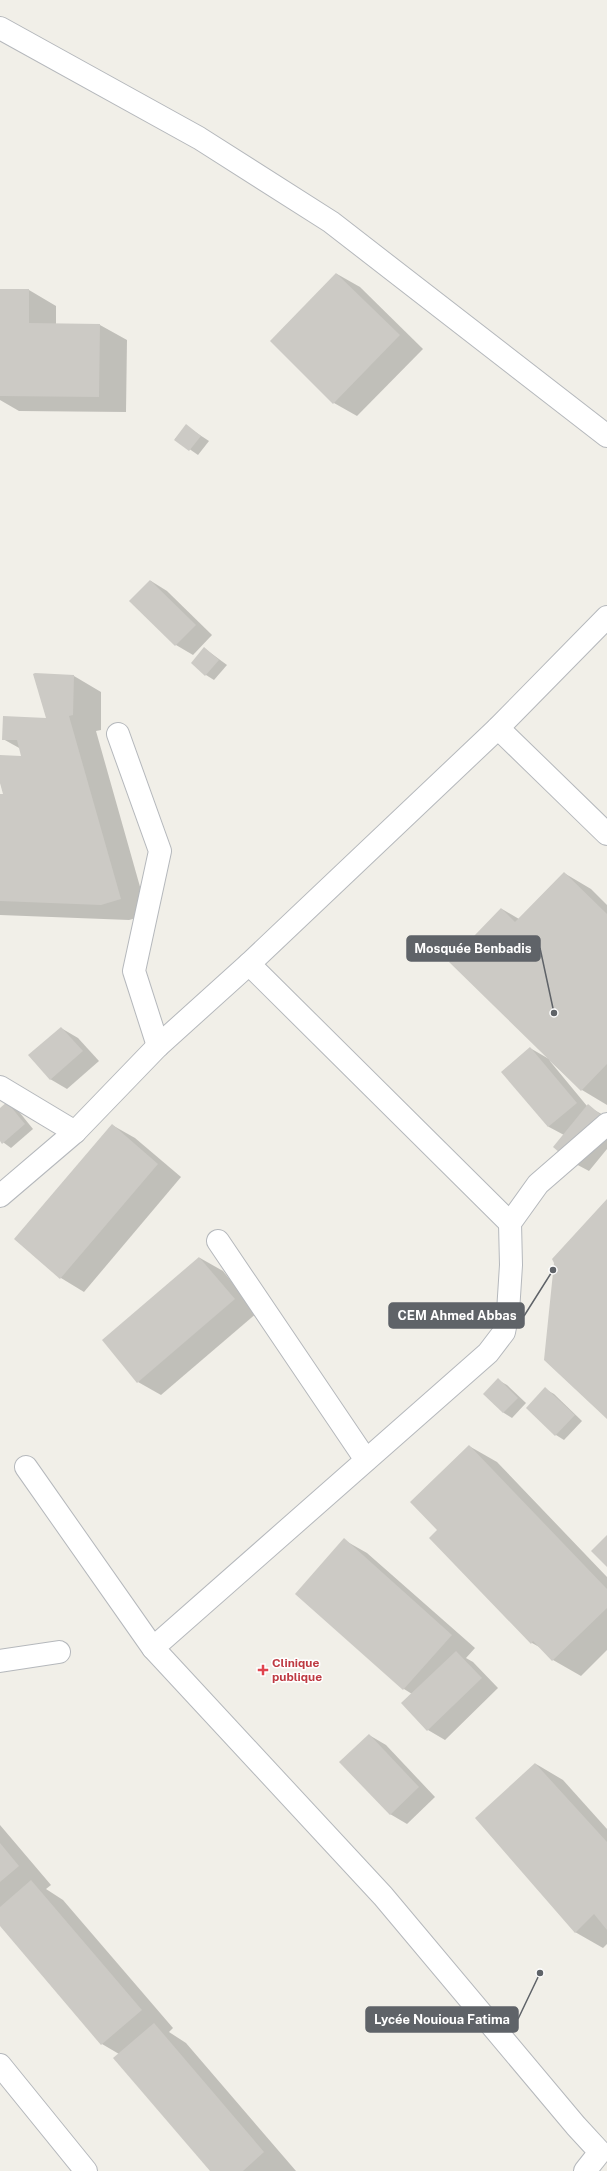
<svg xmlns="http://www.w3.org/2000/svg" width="607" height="2171" font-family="'Public Sans',sans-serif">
	<rect width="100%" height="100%" fill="#f1efe8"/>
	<!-- shadow -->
	<g fill="#0003">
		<polygon points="337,274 360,287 423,349 357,416 334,403"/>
		<polygon points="0,290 29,290 56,306 56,324 100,325 127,340 126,412 19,411 0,400"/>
		<polygon points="186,426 209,441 198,455 175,439"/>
		<polygon points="151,581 167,591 212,635 193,655 176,645 131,601"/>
		<polygon points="204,648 227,665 214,680 206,675"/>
		<polygon points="74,676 101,692 101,730 96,731 148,915 129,920 0,915 0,795 4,795 0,781 0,756 23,757 21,749 3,739 47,719"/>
		<polygon points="564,873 591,889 607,905 607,1105 582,1090 549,1060 587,1106 607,1117 607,1149 589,1171 572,1162 564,1135 549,1127 502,1072 530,1048 549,1059 502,909 519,919"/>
		<polygon points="61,1028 78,1038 99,1061 67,1089 50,1079"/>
		<polygon points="7,1103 16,1108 33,1129 11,1148 0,1140 0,1109"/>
		<polygon points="112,1125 135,1138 181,1177 84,1292 61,1278 15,1239"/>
		<polygon points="200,1258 223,1271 257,1313 161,1395 138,1382"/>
		<polygon points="498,1380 507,1385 526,1403 512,1418 504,1413 484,1394"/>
		<polygon points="545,1389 554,1394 582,1421 564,1440 556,1435 527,1408"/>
		<polygon points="469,1446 497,1462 607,1577 607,1650 581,1676 553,1660 541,1648 532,1643 431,1538 439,1530"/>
		<polygon points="344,1540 367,1553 475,1648 466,1658 473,1662 498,1688 445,1740 428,1730 412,1694 404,1689 296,1594"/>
		<polygon points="369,1735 386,1745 435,1797 407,1824 390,1814"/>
		<polygon points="536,1764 563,1780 607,1829 607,1944 603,1948 575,1932"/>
		<polygon points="0,1825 51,1885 46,1889 63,1900 173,2028 169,2032 186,2043 296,2171 211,2171 119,2054 102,2044 0,1925"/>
	</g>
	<!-- building -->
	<g fill="#cccac5">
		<polygon points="336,273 400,335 333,404 270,341"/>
		<polygon points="0,289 29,289 29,323 100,324 99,397 0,396"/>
		<polygon points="186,424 201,436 189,451 174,440"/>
		<polygon points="150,580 196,625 175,646 129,601"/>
		<polygon points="204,647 219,660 205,676 191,663"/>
		<polygon points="35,673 74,675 73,715 69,716 121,899 101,905 0,901 0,794 3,794 0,783 0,755 21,756 17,740 2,740 3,716 46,718 33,674"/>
		<polygon points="564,872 607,914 607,1064 581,1091 449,962 501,908 515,922"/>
		<polygon points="61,1027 83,1051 50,1080 28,1055"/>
		<polygon points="530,1047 577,1103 548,1127 501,1072"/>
		<polygon points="7,1102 25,1124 2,1144 0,1141 0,1108"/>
		<polygon points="588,1104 607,1120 572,1163 553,1147"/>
		<polygon points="112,1124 158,1164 60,1279 14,1239"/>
		<polygon points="607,1199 607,1419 544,1360 554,1263 552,1259"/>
		<polygon points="199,1257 235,1299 137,1383 102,1340"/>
		<polygon points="498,1378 518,1398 503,1413 483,1394"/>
		<polygon points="545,1387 575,1415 555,1436 526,1408"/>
		<polygon points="469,1445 607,1589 607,1608 552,1661 533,1641 531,1644 429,1538 437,1530 410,1502"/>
		<polygon points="607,1535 607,1567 591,1551"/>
		<polygon points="344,1538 452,1635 403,1690 295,1594"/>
		<polygon points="456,1651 482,1678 427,1731 401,1703"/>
		<polygon points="369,1734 419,1787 390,1815 339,1762"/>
		<polygon points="535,1763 607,1842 607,1930 594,1914 575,1933 475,1818"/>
		<polygon points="0,1843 19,1866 0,1882"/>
		<polygon points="31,1880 142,2010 101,2045 0,1926 0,1907"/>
		<polygon points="154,2023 264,2152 243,2171 210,2171 113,2058"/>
	</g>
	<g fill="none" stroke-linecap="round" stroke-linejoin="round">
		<!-- minor casing -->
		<g stroke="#b5b8bc" stroke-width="24">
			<g id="minor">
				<polyline points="0,28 199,138 331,222 607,436"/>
				<polyline points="498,728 607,834"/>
				<polyline points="118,734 160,851 134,971 158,1046"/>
				<polyline points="249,964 510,1223"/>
				<polyline points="0,1087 75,1132"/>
				<polyline points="0,1196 75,1132 158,1046 249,964 498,728 607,617"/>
				<polyline points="218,1241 366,1460"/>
				<polyline points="26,1467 153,1648"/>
				<polyline points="0,1661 59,1652"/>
				<polyline points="0,2065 86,2171"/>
				<polyline points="585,2171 600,2152 576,2126 383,1896 153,1648 488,1353 504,1332 508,1312 511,1265 510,1223 538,1184 607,1124"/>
			</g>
		</g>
		<!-- minor -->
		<use href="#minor" stroke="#fff" stroke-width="22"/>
	</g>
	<!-- markers -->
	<path fill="#e0444e" stroke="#fff" stroke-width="1.5" d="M261 1664h4v4h4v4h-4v4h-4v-4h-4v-4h4z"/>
	<g text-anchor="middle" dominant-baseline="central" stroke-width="3" stroke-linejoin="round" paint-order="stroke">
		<!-- health labels -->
		<g font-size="12" font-weight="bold" fill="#be3a42" stroke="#fff" text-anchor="start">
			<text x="272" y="1663">Clinique<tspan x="272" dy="14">publique</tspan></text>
		</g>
	</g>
	<!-- callouts -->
	<path fill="none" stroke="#5f6368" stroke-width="1.5" d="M554 1013L540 948M553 1270L524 1316M540 1973L518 2019"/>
	<g fill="#5f6368" stroke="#fff" stroke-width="1.5">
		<circle cx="554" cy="1013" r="4"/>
		<circle cx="553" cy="1270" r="4"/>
		<circle cx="540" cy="1973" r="4"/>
	</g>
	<g fill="#5f6368" stroke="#5f6368" stroke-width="1.5">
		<rect x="407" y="936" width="133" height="25" rx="4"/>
		<rect x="389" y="1303" width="135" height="25" rx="4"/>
		<rect x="366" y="2007" width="152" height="25" rx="4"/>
	</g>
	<g font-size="13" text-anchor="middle" font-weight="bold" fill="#fff">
		<text x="473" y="953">Mosquée Benbadis</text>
		<text x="457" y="1320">CEM Ahmed Abbas</text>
		<text x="442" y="2024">Lycée Nouioua Fatima</text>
	</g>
</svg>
